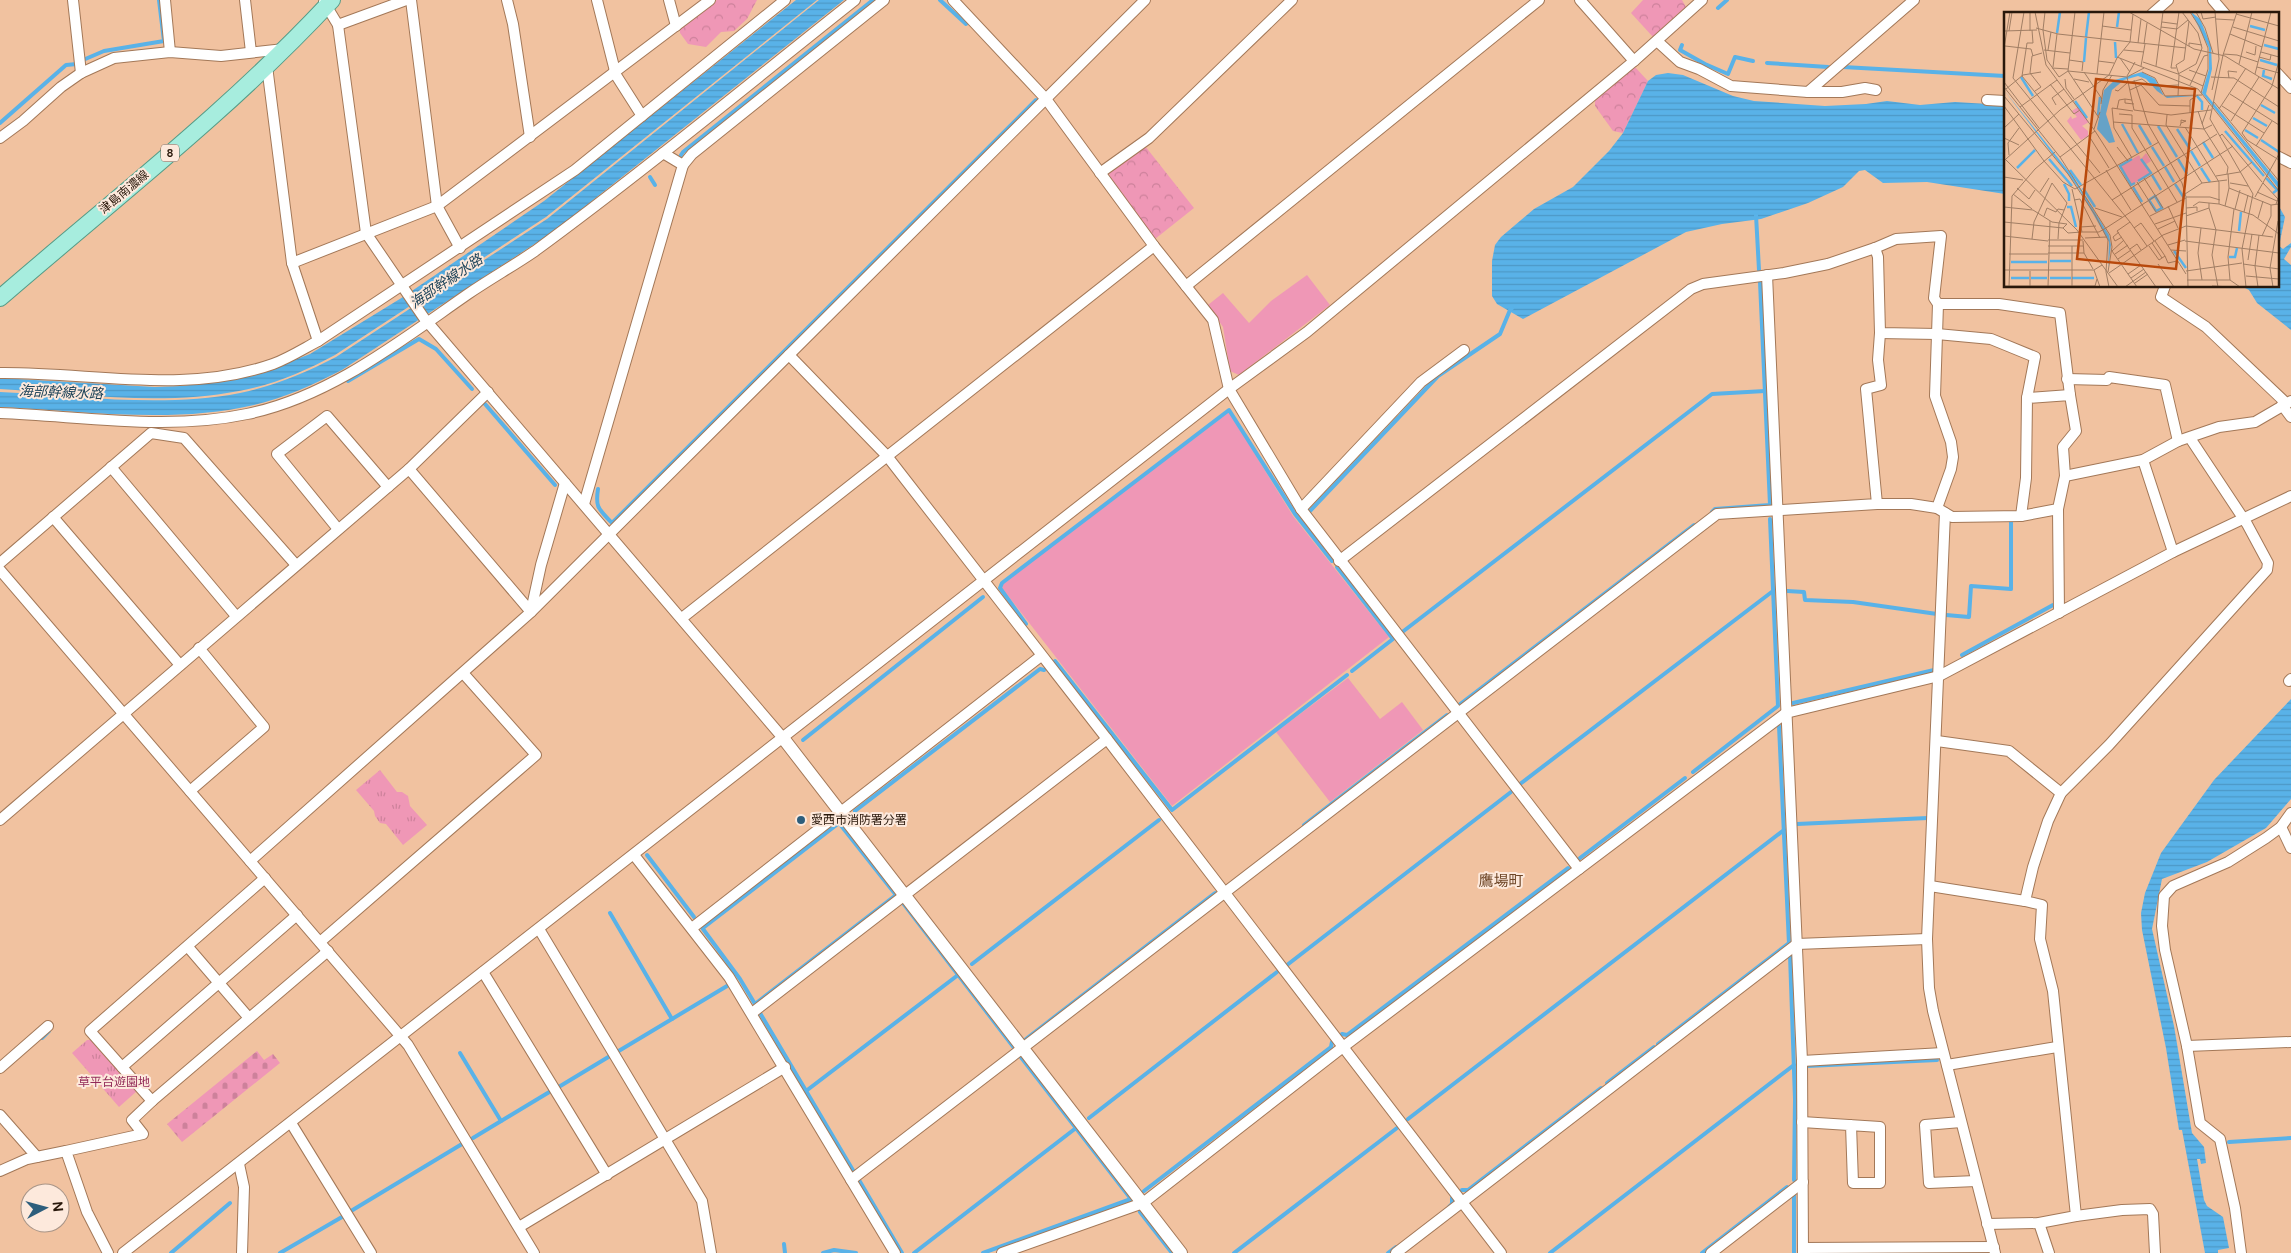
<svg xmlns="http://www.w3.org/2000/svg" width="2291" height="1253" font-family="'DM Sans','Noto Sans JP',sans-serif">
	<defs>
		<pattern id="forest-crowns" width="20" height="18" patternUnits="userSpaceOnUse" patternTransform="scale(1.25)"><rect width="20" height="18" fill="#ef97b6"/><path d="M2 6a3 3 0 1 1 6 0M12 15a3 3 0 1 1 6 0" fill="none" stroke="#cd819b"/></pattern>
		<pattern id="cemetery-stones" width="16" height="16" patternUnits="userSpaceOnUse" patternTransform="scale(1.25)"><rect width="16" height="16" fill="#ef97b6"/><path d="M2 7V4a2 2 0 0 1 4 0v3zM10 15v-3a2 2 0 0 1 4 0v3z" fill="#cd819b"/></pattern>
		<pattern id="park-tufts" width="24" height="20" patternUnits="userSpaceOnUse" patternTransform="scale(1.25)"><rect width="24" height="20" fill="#ef97b6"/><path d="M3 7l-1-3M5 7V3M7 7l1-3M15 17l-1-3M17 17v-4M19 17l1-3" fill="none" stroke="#cd819b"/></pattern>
		<pattern id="water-rules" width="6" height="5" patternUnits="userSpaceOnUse" patternTransform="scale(1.25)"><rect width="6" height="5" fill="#59b2e8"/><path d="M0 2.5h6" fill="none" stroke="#4d98c6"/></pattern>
	</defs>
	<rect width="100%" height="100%" fill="#f1c2a0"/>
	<!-- grass -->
	<g fill="#ef97b6">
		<polygon points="1307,275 1330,305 1239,375 1230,371 1223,327 1208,305 1223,293 1249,323 1271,301"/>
		<polygon points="1229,412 1293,516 1389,637 1172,806 1002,588 1003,584"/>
		<polygon points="1348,678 1380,719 1402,702 1423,730 1330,802 1276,732"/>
	</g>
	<!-- forest -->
	<g fill="url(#forest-crowns)">
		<polygon points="717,0 757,0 747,19 734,31 721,32 706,47 688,44 680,33 680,28"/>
		<polygon points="1643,0 1682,0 1686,7 1653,37 1631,13"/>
		<polygon points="1634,66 1648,81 1623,133 1613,131 1595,106 1595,101"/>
		<polygon points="1145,146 1194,208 1155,239 1110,180 1109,172"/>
	</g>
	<!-- cemetery -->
	<polygon fill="url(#cemetery-stones)" points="257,1051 264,1060 273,1054 280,1063 182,1142 167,1124"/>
	<!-- park -->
	<g fill="url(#park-tufts)">
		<polygon points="380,770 397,792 402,792 408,796 410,806 427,825 403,845 386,824 380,823 375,816 374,811 356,790"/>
		<polygon points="87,1040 93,1040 137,1091 119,1107 72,1053"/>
	</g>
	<!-- water -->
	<g fill="url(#water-rules)">
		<path d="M796,0h21l-271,217 -211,138c-30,16 -62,30 -96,36 -78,15 -160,3 -239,-2v-11l155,9 27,-1 71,-10 57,-22 93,-57 141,-96z"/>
		<path d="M819,0h25l-291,232 -211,138c-28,14 -57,28 -88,35 -79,19 -173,6 -254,2v-15c78,4 163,16 240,1 34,-7 65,-20 96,-36l211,-138z"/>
		<polygon points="1668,73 1683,75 1733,96 1754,101 1825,106 1866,104 1887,101 1920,105 1955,102 2005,105 2005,194 1927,182 1883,183 1865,170 1859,171 1843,187 1808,203 1761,219 1722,224 1686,232 1523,319 1497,304 1492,296 1492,261 1495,245 1501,237 1534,209 1573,187 1609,151 1623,133 1648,81 1656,75"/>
		<polygon points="2277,203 2285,217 2279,246 2283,249 2291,243 2291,247 2284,259 2291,265 2291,330 2257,303 2249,290 2241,286 2277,286"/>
		<polygon points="2291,699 2291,799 2266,828 2207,862 2162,879 2152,929 2174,1026 2192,1133 2204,1147 2206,1163 2201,1164 2200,1159 2197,1159 2204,1200 2207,1206 2223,1217 2229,1248 2218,1250 2218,1253 2205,1253 2182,1130 2179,1130 2166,1048 2142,930 2141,913 2145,893 2161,853 2214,780"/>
	</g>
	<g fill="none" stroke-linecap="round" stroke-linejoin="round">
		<!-- stream -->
		<g stroke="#59b2e8" stroke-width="4">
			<polyline points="940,0 966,24"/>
			<polyline points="1718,8 1727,0"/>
			<polyline points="1682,45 1680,50 1705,64 1728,74 1735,57 1753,61"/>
			<polyline points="83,60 104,51 164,41 159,0"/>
			<polyline points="1767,63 1828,67"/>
			<polyline points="1843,67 2005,76"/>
			<polyline points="0,123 66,65 77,64"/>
			<polyline points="681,155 683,152 873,0"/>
			<polyline points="650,177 655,185"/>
			<polyline points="1756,215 1759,270"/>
			<polyline points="348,381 419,339 436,349 472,389"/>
			<polyline points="485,404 555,485"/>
			<path d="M598,489c-3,19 1,20 14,34l424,-423"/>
			<polyline points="1309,512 1438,376 1500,334 1510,310 1512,308"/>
			<polyline points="1712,512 1715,509 1770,505 1760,282"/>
			<polyline points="1337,567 1393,639 1352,671"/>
			<polyline points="1787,591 1804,592 1805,600 1853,602 1937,614"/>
			<polyline points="1946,615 1969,617 1971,586 2011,589 2011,521"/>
			<polyline points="1026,624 1000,588 1002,583 1229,410 1295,514 1332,561"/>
			<polyline points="1401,633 1712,394 1765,391"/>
			<polyline points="1962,655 2053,605"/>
			<polyline points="1055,661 1172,810 1347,675"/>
			<polyline points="1793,703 1934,670"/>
			<polyline points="1459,705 1694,525"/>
			<polyline points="1779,726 1789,944"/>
			<polyline points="803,740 983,597"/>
			<polyline points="1693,772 1778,706 1770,519"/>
			<polyline points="1520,784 1773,591"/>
			<polyline points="855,811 1040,669 1044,670"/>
			<polyline points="1797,824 1928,818"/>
			<polyline points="1304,825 1447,715"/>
			<polyline points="647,855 694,917"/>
			<polyline points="1580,858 1685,778"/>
			<polyline points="903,903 1015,1049"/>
			<polyline points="610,913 672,1019"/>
			<polyline points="703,928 839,823 896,895 755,1004 740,979 703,929"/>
			<polyline points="1790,955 1795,1099 1794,1180"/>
			<polyline points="972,964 1159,820"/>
			<polyline points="1287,965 1511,792"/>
			<polyline points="760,1013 854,1172"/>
			<polyline points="1342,1034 1347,1035 1568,868"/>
			<polyline points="42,1038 49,1031"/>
			<polyline points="1026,1039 1215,893"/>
			<polyline points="1658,1044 1789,943"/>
			<polyline points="617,1052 727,986"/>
			<polyline points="460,1053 501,1121"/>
			<polyline points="1807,1066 1937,1060"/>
			<polyline points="1607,1083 1654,1047"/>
			<polyline points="557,1088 610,1056"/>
			<polyline points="806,1091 958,975"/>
			<polyline points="1089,1118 1277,972"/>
			<polyline points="1408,1119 1784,830"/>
			<polyline points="473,1138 551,1091"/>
			<polyline points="2229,1142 2291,1138"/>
			<polyline points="859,1180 902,1253"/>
			<polyline points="1462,1190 1468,1190 1601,1088"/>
			<polyline points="1144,1191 1331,1047 1332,1042"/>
			<polyline points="1794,1195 1794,1253"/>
			<polyline points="1449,1207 1452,1204 1452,1198"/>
			<polyline points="351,1211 462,1144"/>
			<polyline points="1140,1212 1172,1253"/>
			<polyline points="784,1244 785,1253"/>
			<polyline points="171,1253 230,1203"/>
			<polyline points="280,1253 342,1217"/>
			<polyline points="823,1253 834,1250 856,1253"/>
			<polyline points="914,1253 1076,1128"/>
			<polyline points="983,1253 1131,1199 1020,1056"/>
			<polyline points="1234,1253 1397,1128"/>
			<polyline points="1388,1253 1396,1247"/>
			<polyline points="1550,1253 1794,1065"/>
			<polyline points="1702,1253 1787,1187"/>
		</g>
		<!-- minor casing -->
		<g stroke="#a37858" stroke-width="12">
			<g id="minor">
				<polyline points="73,0 81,73"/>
				<polyline points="165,0 170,52"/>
				<polyline points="245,0 251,52"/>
				<polyline points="411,0 437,206 460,248"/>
				<polyline points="507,0 513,24 530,137"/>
				<polyline points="597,0 615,71"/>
				<polyline points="669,0 676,26"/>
				<polyline points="953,0 1046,99 1154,246 1213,320 1229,389 1301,509 1579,869"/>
				<polyline points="1580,0 1634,61"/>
				<polyline points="2213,0 2225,14"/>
				<polyline points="324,2 338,25 406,0"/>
				<polyline points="2152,14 2168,0"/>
				<polyline points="338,25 366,233 424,318 783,738"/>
				<polyline points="1657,41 1680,62 1699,69 1731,86 1808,92 1842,92 1865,88 1876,90"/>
				<polyline points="267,66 292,263 318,341"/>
				<polyline points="614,72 642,116"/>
				<polyline points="2277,73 2291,88"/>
				<polyline points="1808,92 1914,0"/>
				<polyline points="1987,100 2005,101"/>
				<polyline points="0,138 23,121 61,87 81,73 114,58 170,52 221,56 284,49"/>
				<polyline points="2277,156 2291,163"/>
				<polyline points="683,165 692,154 884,0"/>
				<polyline points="1100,173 1149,138 1292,0"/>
				<polyline points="1875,248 1878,257 1880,333 1937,334 1991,339 2035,357 2027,398"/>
				<polyline points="292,263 437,206 710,0"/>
				<polyline points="1767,275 1802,1061 1803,1253"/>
				<polyline points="1186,286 1539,0"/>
				<polyline points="2165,286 2161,297 2206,327 2286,403"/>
				<polyline points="1938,304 1999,304 2060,313 2070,395"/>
				<polyline points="789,355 887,456 1107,739 1501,1253"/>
				<path d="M0,373c91,-1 185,22 273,-9 16,-6 30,-15 45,-23l257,-171 210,-170"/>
				<polyline points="2067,379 2107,380 2109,377 2165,385 2178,441"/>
				<polyline points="2282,405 2291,417"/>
				<path d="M0,413c81,3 167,18 247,1 83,-17 153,-73 221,-120 22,-15 45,-28 67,-43 109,-80 214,-167 320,-251"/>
				<polyline points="2143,460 2173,552"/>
				<polyline points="111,467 236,616"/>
				<polyline points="409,469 488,392"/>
				<polyline points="584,504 683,165 663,153"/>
				<polyline points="1877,504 1911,504 1937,508 1952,517 2021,516 2058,509 2065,476 2143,460 2178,441 2219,427 2255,422 2291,401"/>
				<polyline points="1301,509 1421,382 1464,350"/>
				<polyline points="2058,509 2059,613"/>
				<polyline points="1945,513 1927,939 1929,988 1933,1011 1995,1253"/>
				<polyline points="2021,516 2026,478 2027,398 2070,395 2076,431 2063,447 2065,476"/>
				<polyline points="53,517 180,665"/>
				<polyline points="338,529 277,454 327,416 388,487"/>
				<polyline points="1339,561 1691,289 1703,284 1784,273 1828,264 1875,248 1896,239 1941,236 1934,298 1938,304 1935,396 1951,442 1953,457 1951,469 1937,508"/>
				<polyline points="0,563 151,433 184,438 296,565"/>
				<polyline points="0,570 408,1045 534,1253"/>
				<polyline points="531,611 541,565 565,483"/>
				<polyline points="531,612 1145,0"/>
				<polyline points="682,618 1154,246"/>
				<polyline points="2289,681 2291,679"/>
				<polyline points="1937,741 2009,751 2061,793"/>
				<polyline points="190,791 264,727 199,648"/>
				<polyline points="0,820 409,469 531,612 250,861"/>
				<polyline points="2281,827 2291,848"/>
				<polyline points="634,855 729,977 895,1253"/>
				<polyline points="265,878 90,1031 152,1101 328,951"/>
				<polyline points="1930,886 2025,901"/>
				<polyline points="692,928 1041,656"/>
				<polyline points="539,929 702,1201 711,1253"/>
				<polyline points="320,942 536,755 463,673"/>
				<polyline points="188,947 249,1018"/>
				<polyline points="483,972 607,1175"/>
				<polyline points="752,1013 1107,739"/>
				<polyline points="2187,1046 2291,1042"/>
				<polyline points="1802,1061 1943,1053"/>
				<polyline points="1947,1065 2057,1047"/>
				<polyline points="122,1067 297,915"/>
				<polyline points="0,1068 48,1026"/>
				<polyline points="0,1115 37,1157"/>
				<polyline points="1802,1122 1880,1127 1880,1183 1853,1183 1851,1125"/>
				<polyline points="1961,1122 1925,1125 1929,1183 1976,1181"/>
				<polyline points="291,1123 371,1253"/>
				<polyline points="239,1164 244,1187 242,1253"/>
				<polyline points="0,1171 27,1159 66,1151"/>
				<polyline points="851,1180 1717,514 1877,504 1866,389 1881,385 1878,360 1880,333"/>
				<polyline points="2076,1216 2122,1210 2150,1209 2153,1214 2155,1253"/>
				<polyline points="2039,1223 2049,1253"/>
				<polyline points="1987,1224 2039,1223 2076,1216 2053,991 2040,939 2042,905 2025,901 2033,867 2048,821 2061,793 2109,745 2267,570 2268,563 2247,524 2190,438"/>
				<polyline points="519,1227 785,1067"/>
				<polyline points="1803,1248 1994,1247"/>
				<polyline points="108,1253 87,1212 66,1151 143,1134 132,1120 152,1101"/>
				<polyline points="123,1253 983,581 1229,389 1307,332 1634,61 1702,0"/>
				<polyline points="1002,1253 1143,1203 1343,1047 1786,713 1939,676 2173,552 2291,496"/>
				<polyline points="1396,1253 1797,944 1927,939"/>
				<polyline points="1711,1253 1803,1182"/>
				<polyline points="2241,1253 2235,1208 2220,1139 2200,1123 2187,1046 2165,950 2162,926 2164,896 2173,886 2228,862 2266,838 2281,827 2291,813"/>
			</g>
		</g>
		<!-- tertiary casing -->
		<g stroke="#a37858" stroke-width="14">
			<polyline id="tertiary" points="783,738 1181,1253"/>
		</g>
		<!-- primary casing -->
		<g stroke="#559b86" stroke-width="18">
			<path id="primary" d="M0,298c112,-97 231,-189 332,-298"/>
		</g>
		<!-- minor -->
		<use href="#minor" stroke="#fff" stroke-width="10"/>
		<!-- tertiary -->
		<use href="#tertiary" stroke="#fff" stroke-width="12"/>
		<!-- primary -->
		<use href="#primary" stroke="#a7edde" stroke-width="16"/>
	</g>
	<!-- markers -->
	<circle fill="#2d5e7c" stroke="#fde9dc" stroke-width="2" cx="801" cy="820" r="5"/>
	<g text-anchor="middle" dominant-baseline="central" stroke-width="4" stroke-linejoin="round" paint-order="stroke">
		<!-- shield labels -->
		<rect fill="#fde9dc" stroke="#69574a" stroke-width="1" x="161" y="144.5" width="18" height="17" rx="4"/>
		<g font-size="11" font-weight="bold" fill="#29180b">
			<text x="170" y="153">8</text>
		</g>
		<!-- street labels -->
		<g font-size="12" fill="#29180b" stroke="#fde9dc">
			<text transform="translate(124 192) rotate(-40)">津島南濃線</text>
		</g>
		<!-- poi labels -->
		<g font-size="12" fill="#29180b" stroke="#fde9dc" text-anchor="start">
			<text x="811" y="820">愛西市消防署分署</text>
		</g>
		<!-- park labels -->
		<g font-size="12" fill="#922a58" stroke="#fde9dc">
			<text x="114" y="1082">草平台遊園地</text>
		</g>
		<!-- water labels -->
		<g font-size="14" font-style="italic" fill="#1d4359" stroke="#fde9dc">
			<text transform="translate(446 281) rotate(-34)">海部幹線水路</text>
			<text transform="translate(61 392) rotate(2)">海部幹線水路</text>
		</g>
		<!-- quarter labels -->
		<g font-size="15" fill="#6d4526" stroke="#fde9dc">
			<text x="1501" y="881">鷹場町</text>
		</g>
	</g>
	<!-- overview -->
	<g transform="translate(2004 12)">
		<rect width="275" height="275" fill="#f1c2a0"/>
		<path d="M74,95l11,15 -7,4 6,5v5l-7,4 -14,-19 4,-5 1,3 5,-2 -5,-6zM142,141l5,8 -6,4 5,8 -18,12 -12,-19 19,-11 2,4z" fill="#ef97b6"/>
		<path d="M187,0l9,7 11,27 1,23 -6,25 73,89v6l-77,-96 7,-24v-21zM138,60l13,7 9,17h31l-28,2 -10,-7 -11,-12 -8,-3 -14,4 -12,10 -6,24 9,28 -6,1 -12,-14 7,-39 11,-10zM0,78l70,88 35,57 2,10 -3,23 1,-26 -30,-53z" fill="#59b2e8"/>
		<path fill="none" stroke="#59b2e8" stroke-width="2.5" d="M246,14l15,4M113,15l2,-15M53,21l3,-21M82,25l3,-25M111,30l1,16M260,33l15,4M256,48l17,5M80,50l2,-24M260,58l-1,6 9,3M17,65l12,19M193,84l5,6v8M71,89l12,17M257,93l14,8M94,103l2,-18M249,106l14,8M118,112l16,29M135,113l12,20M154,114l19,31M173,117l13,20M241,118l13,8M221,119l39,45M257,128l18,12M199,130l10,16M148,135l12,19M187,139l9,15M45,147l23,27M128,147l-12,7 11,19 4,-2M174,147l9,15M161,155l9,15M13,156l18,-18M197,156l9,14M66,158l11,15M148,163l9,15M262,166l11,12 -4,3M134,169l13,-8 -10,-14M60,172l5,10v7M171,172l9,14M129,175l9,15M79,176l12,19M151,184l7,12 -6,3 -7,-11zM63,195h4l5,20M235,219l2,-19M170,239l12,17M225,245h6l2,-9M46,249h21M7,250h36M7,266h18M27,266h16M46,266h21M68,266h22"/>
		<path fill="none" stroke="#a17e64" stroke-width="1" d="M20,0l-11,66 117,144M31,0l11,53 49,66 91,143M125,0l65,37 31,7 54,33M186,0l9,14 9,22v21l-7,24M192,0l9,16 8,25M197,0l2,7 13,-2M233,0l-14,43 -13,64 43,75 -11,55 4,38M232,2l43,12M212,7l18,1M158,10l15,2M98,14l29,4M157,15l16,2 11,-9M229,15l46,14M32,16l22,6 128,14M28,18l1,13h-6l-5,33 78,97M39,18l4,30 12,17M39,18l2,-18M0,19l33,-1M5,19l3,-19M26,19v-19M226,22l32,13M134,31l3,-24M140,32l3,-21M1,34l26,3 2,7M185,34v-3l13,2M0,36l6,-36M40,38l26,3M44,38l3,-18M120,38l20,2M242,40l9,3 1,-9M257,40l18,5M219,42l14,1 21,7M113,45l81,32 81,102M255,45l11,3 1,-5M116,46l10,14M65,48l14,2 -1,9M94,49l16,2M275,49l-7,25 -30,47 5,7 32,20M139,50l35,12M235,52l13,-52M137,54l4,-22M152,54l7,-54M49,55l4,-33M253,55l22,6M48,56l16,1M172,56h-5l8,-56M185,58l17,6M64,59l7,-59M64,59l31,47M80,60l18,27M138,60l13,6 10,18 37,-1M93,62l7,-62M174,62l18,-10 6,-16 -4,-15 -16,-21M251,62l16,-62M175,63l24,11M123,64l8,-14M55,65l9,-6 59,6 17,-9M123,65l7,33M207,65l23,1 45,29M225,66l-1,-7 9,1M61,67l1,9 8,11M70,67l15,3M130,68l14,44 34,59 4,14 2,90M0,70l35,46M124,71l14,-4 8,6M46,72l24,30 6,-4M186,73l14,-29 4,-1M157,74l17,-1M0,75l56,70M2,77l17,-14 18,-3M111,78l3,1 9,-8M126,78l11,-5 18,20 31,1v7M208,78l7,-31 -4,-47M31,79l6,-4 -11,-14 2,-17 10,-3M226,82l49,31M0,84l64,78 27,41 13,25 -2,32 3,15M174,84l1,-21 -3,-10 8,-5 5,-39M128,88l-7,-1v4l9,1M210,90l65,79M97,92l2,-14 9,-15M52,93l-4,-7 12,-9M0,94l40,55 19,21 12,7 84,-47M186,94v-6l8,-5M218,94l42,27M16,95l37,-27M113,97l2,-9 6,-1M215,97l27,-41M130,98l37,5 40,-5M194,99l6,18 24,38 -1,7M115,102l13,1v13l45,74M163,103l-1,10 36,58M227,109l28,-44M109,110l91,7 8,-4M198,112l7,-19M176,114l1,-3v-3l5,1 -5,2M181,115l34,55v22M186,115l2,-15M0,116l15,-14M90,117l6,-17M85,124l20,32M216,124l2,-2 40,48M0,126l15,7M252,134l16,-25M113,135l11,14M5,143l-1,-12 11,-15M56,145l50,78 2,12 -4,25M56,145l35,-26M0,146l73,72 41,57M128,146l-18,-30 -2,-20 21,3M2,147l54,-49 49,-35 8,-17 13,-16 3,-28M102,158l25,40M224,162l1,14 42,17 8,-1M212,164l24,-4 12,-10M0,165l19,3M140,166l19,30M133,170l19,30M226,171l18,3M259,171l15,16 -2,5M13,176l12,11 6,-9M36,180l9,-14M253,180l20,9M9,182l19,15M181,182l17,-11 25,-3M182,185h24l10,3M251,185l24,-43M70,188l6,-1 20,39M108,188l105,-66M164,194l10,22M189,194l6,-4 10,1M221,194l4,-18M0,195l29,3 19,12 15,2M91,196l27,9M182,196l11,-1v4M205,196l7,22M231,197l5,-19M240,200l4,-17M40,204l3,-8 9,4 2,-3 6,1M146,204l36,-18M182,204l23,-8v-5l10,1 34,11 26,19M254,206l5,-17M0,210l59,6M63,212l-4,4 5,5 14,-1 -10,-43M151,212l31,-11M182,214l87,11M76,215l16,-1M130,216l7,-5 13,18M197,216l-3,25 4,27M154,217l17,-8M212,218l-4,25 6,32M78,220h17l7,-4 127,-82M115,220l-6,5 2,4 7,-4M0,224l44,5M258,224l9,-20v-11M81,226l22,-1M28,227l2,-17 18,-39 15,20 -8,20M54,227l1,-16M44,228h35M120,228l-12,11 25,36M79,229l1,12 9,16M181,229l94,12M148,231l10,15M164,233l17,-5M44,234h35M68,234v41M143,234l-17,-24 -13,9 39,56M145,234l10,14 6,-4 -10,-15M126,237l7,-5 4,6M167,238l15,1M44,241h36M5,242h39M111,242l13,-9M161,244l3,7 9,-2M114,247l13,-9M244,248l4,-26M118,252l41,-29 23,-9M154,252l16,23M239,252l36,5M0,258h90l8,-5M90,258l6,17M26,259v16M182,259l56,-8M105,261l13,-9M124,262l13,-9M242,264l33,3M127,266l13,-9M183,268h43l10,7M226,268l-2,-23 6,-48M131,271l13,-9M0,274h91l2,-7M208,274l21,1M5,275l3,-91 23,-27 20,-17M44,275l2,-66M121,275l21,-15M254,275l-3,-21 4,-31M269,275l-3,-19 8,-47"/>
		<path fill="#b8490c" fill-opacity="0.15" stroke="#b8490c" stroke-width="2.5" d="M92,67l99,10 -19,180 -99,-10z"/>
		<rect width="275" height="275" fill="none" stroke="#29180b" stroke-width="2.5"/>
	</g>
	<!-- north arrow -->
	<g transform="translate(45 1208) rotate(84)"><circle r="24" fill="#fde9dc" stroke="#a89588"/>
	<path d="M0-4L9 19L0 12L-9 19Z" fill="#2d5e7c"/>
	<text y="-8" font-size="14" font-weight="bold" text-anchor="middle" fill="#29180b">N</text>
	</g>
</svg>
